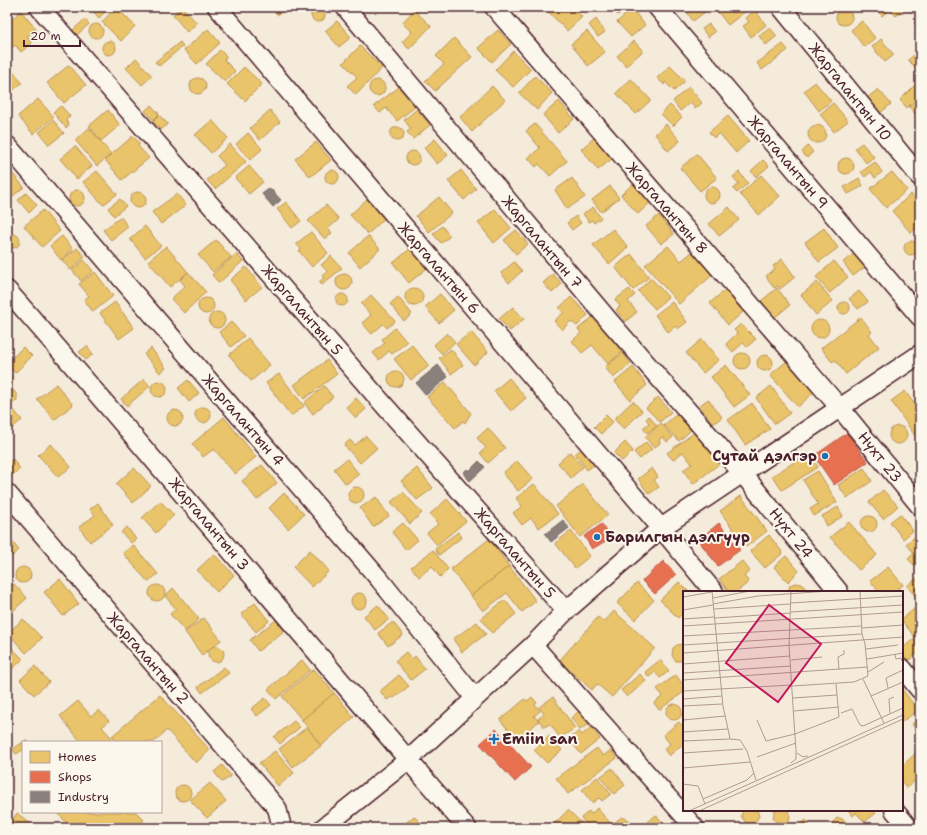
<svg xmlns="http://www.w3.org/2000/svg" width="927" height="835" font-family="'Shantell Sans',sans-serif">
	<rect width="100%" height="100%" fill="#f5ebda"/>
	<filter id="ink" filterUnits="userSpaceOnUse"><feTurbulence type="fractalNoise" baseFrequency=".025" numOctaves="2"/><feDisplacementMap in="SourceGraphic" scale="8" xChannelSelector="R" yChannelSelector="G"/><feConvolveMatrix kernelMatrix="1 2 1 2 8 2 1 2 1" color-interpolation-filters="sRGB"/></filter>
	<g filter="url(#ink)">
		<!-- homes -->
		<g fill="#e9c46a" stroke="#b99257">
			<polygon points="89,7 110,7 99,18"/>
			<polygon points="116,7 135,26 121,41 102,22"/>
			<polygon points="182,7 197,23 187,32 173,15"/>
			<polygon points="270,7 287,7 278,15"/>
			<polygon points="544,7 572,7 582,17 567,31"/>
			<polygon points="611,7 628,7 618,15"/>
			<polygon points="693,7 702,7 705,12 693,21 687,12"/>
			<polygon points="714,7 751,7 728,25"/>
			<polygon points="875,7 908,7 896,16 890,9 882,16"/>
			<circle cx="318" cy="15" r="7"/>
			<circle cx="844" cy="17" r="8"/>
			<polygon points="632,9 645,25 631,37 617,22"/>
			<polygon points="414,10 431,26 409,49 402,42 412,32 402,23"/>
			<polygon points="755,10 766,25 751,37 743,26 749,22 746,18"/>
			<polygon points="21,11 36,29 27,37 32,43 21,52 15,45 7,52 7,23"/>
			<polygon points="920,18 920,31 914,23"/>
			<polygon points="85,19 89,24 77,35 73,30"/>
			<polygon points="596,19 605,32 598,37 589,25"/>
			<polygon points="337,21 351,37 339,47 325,31"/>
			<polygon points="862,21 875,38 864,47 851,30"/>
			<circle cx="96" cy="31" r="7"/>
			<polygon points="709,24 715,32 708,37 702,29"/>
			<polygon points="770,28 777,36 766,45 759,36"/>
			<polygon points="208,29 220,43 197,64 184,50"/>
			<polygon points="498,30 511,44 492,62 478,48"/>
			<polygon points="587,31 605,52 588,66 571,44"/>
			<polygon points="454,38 472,57 435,91 425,81 444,64 436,56"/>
			<polygon points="881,39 894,55 885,62 872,47"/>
			<circle cx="109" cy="48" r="7"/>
			<polygon points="634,41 643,51 626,66 617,56"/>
			<polygon points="180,42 183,46 159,66 155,62"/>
			<polygon points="783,44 788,50 762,70 757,63"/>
			<polygon points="360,46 382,68 356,95 347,86 357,77 343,63"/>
			<polygon points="220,50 227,57 224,60 235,71 225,82 206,64"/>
			<polygon points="513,51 531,69 513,87 495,70"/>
			<polygon points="914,55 920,61 920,69 918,70 908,60"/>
			<polygon points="136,58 152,76 142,85 126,68"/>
			<polygon points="69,65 86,85 64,103 47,83"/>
			<polygon points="670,66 685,81 674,91 665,82 664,85 657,78"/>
			<polygon points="244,67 262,84 245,101 227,84"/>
			<polygon points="15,73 22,83 7,95 7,79"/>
			<polygon points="535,76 552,93 537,110 519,93"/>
			<circle cx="198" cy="86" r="8"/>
			<polygon points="631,79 651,100 636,114 616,93"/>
			<circle cx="377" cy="88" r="8"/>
			<polygon points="815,82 831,101 819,111 804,91"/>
			<polygon points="918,82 920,84 920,95 907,108 900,100"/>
			<polygon points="492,86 505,100 472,132 460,117"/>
			<polygon points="399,87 415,107 397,121 386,108 380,113 374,106"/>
			<polygon points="689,87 702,103 695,109 691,102 680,111 673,101"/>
			<polygon points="878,89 891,104 879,114 866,99"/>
			<polygon points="920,98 920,119 909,107"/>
			<polygon points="38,99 54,117 33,134 18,116"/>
			<polygon points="559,101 574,119 558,133 543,115"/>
			<polygon points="833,103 848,121 834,132 820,114"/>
			<polygon points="151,105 159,114 153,120 145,111"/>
			<polygon points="670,105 682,117 673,126 661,114"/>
			<polygon points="61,106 70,116 66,120 69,125 66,128 53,112"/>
			<polygon points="417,109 430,125 413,139 407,132 411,129 404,120"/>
			<polygon points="108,110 120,125 101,141 89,126"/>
			<polygon points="270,110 280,122 260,140 250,128"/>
			<polygon points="159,115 168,124 161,130 153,122"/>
			<polygon points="728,116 749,141 736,153 719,133 714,138 709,132"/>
			<polygon points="53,120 64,133 49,145 39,132"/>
			<polygon points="212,120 228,138 211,153 195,135"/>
			<polygon points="535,124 567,161 550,176 539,164 536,167 528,158 540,148 526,131"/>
			<polygon points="666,124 680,141 668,151 655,134"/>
			<circle cx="817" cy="134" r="9"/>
			<circle cx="397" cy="134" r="7"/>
			<polygon points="89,128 111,154 97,166 75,140"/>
			<polygon points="248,133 262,149 250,160 236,144"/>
			<polygon points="133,136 140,144 138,146 149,158 122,180 105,160"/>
			<polygon points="595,137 613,158 598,170 581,149"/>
			<polygon points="435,139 448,155 437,164 424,148"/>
			<polygon points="316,142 331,160 310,177 295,159"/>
			<polygon points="862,143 874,157 866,163 855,148"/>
			<polygon points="230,144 246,162 215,189 207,180 225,165 217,156"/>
			<polygon points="75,146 92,166 77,179 60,159"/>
			<polygon points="808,146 813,152 807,158 802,152"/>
			<circle cx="413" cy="158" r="7"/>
			<polygon points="697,154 717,178 700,191 680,168"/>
			<circle cx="846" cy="166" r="8"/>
			<polygon points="763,160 769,166 756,177 751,171"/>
			<polygon points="875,162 882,172 875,178 871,172 865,177 861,172"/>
			<polygon points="249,166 263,182 249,194 235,178"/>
			<polygon points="461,170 476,189 464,200 448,181"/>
			<circle cx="332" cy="177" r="7"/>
			<polygon points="97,171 117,194 103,205 83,182"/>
			<polygon points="739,172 748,183 737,193 733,189 739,184 733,177"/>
			<polygon points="892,172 907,190 886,208 870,189"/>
			<polygon points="12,173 24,187 7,201 7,177"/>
			<polygon points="761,175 780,196 759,215 740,194"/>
			<polygon points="572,178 585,197 567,209 555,190"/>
			<polygon points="859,178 863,186 848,194 844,187"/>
			<polygon points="636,181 653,200 638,214 621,195"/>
			<polygon points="610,186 619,198 601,212 592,200"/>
			<circle cx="712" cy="195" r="8"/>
			<circle cx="77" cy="198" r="8"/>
			<circle cx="138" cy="200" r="8"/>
			<polygon points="26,193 37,205 29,213 18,200"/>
			<polygon points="177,194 186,205 161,224 152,212"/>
			<polygon points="911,194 920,205 920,225 911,233 892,211"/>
			<polygon points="439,197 452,213 429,232 416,216"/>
			<polygon points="120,199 126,206 114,216 108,208"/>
			<polygon points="367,199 384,219 368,234 350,215"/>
			<polygon points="286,202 301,221 292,228 277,209"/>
			<polygon points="326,205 339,219 328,229 332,233 325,239 308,221"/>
			<polygon points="593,207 601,218 594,223 592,220 589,222 583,214"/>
			<polygon points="729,207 739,220 719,236 709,224"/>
			<polygon points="495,209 511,228 494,243 478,223"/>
			<polygon points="43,210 60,231 42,247 24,226"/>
			<polygon points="659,215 674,234 661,244 646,226"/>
			<polygon points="576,216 581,223 572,230 567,223"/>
			<polygon points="121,217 128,227 111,240 103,230"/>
			<polygon points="145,226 161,246 145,258 130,239"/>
			<polygon points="442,226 450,236 441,243 433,234"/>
			<polygon points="824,228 838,248 819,262 805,242"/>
			<polygon points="613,229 628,247 609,264 593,245"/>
			<polygon points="516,230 528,244 516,254 504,240"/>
			<polygon points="311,232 328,253 312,267 299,251 301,249 296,244"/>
			<circle cx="13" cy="241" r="7"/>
			<polygon points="62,236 73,249 61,260 50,246"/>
			<polygon points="368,236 380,249 360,267 349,253"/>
			<polygon points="216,240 231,257 213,272 198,255"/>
			<circle cx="911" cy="248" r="7"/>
			<polygon points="166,246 188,272 170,287 148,261"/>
			<polygon points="668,246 681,261 697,248 716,272 679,304 645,265"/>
			<polygon points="77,248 85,257 70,270 62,260"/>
			<polygon points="411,248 427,268 409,283 393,263"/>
			<polygon points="858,251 868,265 853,276 843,262"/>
			<polygon points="236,254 243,261 219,283 212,275"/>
			<polygon points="631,254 649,277 633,290 615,267"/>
			<polygon points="331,256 342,268 322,285 319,282 324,278 322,276 327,271 321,265"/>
			<polygon points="782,259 795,277 780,289 778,286 774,288 766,276 775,269 773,266"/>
			<polygon points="84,260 93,271 81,281 72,270"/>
			<polygon points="834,261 848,277 830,293 816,277"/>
			<polygon points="514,262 522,271 509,283 501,273"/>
			<polygon points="246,267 262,287 246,300 230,280"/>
			<polygon points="95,272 113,296 93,312 84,300 89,296 79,284"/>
			<polygon points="188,272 206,292 184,313 171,299 185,286 180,280"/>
			<circle cx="344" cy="282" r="8"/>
			<polygon points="553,274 562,284 552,293 543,283"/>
			<polygon points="651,278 668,297 655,309 638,291"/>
			<polygon points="817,282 833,301 816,315 801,295"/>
			<polygon points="777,288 790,305 774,318 761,301"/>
			<circle cx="414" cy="297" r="9"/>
			<polygon points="629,289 635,295 628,301 637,312 625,322 616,310 620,306 615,300"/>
			<polygon points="725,290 743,312 728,325 710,303"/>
			<polygon points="859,291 868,302 858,309 849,299"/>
			<polygon points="440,294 454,310 439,323 425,307"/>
			<circle cx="342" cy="300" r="6"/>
			<polygon points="371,295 395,321 387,328 383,324 372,334 362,323 371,315 361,304"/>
			<polygon points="398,297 412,314 404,321 390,304"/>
			<polygon points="571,297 588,315 577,326 571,321 562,330 554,321 564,312 559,308"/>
			<circle cx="206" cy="306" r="8"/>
			<circle cx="844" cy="308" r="6"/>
			<polygon points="115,302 134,328 119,339 100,313"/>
			<polygon points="672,302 687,322 678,329 676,326 668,332 655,315"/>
			<polygon points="513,307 524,319 510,331 499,319"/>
			<circle cx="217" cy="320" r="8"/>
			<polygon points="594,316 622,352 608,364 592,345 582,353 572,341 581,333 578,329"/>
			<polygon points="861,317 872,332 869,334 879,347 846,374 835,360 832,362 821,348"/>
			<circle cx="820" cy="329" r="9"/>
			<polygon points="231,322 244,336 231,347 219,332"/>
			<polygon points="741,324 756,339 747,347 743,343 733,352 726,344 737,333 734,330"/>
			<polygon points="395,328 407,342 392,354 389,351 379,360 373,353 385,343 382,339"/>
			<polygon points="471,332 488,352 474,365 456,344"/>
			<polygon points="447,333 455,342 442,354 434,345"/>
			<polygon points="248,338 270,365 251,381 229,355"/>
			<polygon points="702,339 719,360 703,373 686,353"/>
			<polygon points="412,345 429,366 411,380 394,359"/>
			<polygon points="87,346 93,354 86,360 79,352"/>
			<polygon points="23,347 32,356 15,373 7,365 7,363"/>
			<polygon points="151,348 166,368 160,373 144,354"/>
			<polygon points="451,349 463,365 451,374 439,358"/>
			<polygon points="623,353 631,364 613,378 605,367"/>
			<circle cx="742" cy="361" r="8"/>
			<circle cx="765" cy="363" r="8"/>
			<polygon points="327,360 337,374 304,399 294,385"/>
			<polygon points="787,361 814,392 798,407 770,375"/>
			<polygon points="726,365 750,395 734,407 711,377"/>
			<polygon points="633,367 647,385 630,400 615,382"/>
			<polygon points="7,370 14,380 7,385"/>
			<circle cx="396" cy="379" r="8"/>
			<polygon points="279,374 304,406 291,416 266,383"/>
			<polygon points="509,378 526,398 511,411 494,391"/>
			<polygon points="144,379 150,386 127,406 121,399"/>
			<polygon points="188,380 199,393 189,402 178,388"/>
			<circle cx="159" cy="389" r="8"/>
			<polygon points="445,382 471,413 465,423 463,421 455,428 427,397"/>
			<polygon points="56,384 73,405 54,420 37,399"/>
			<polygon points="324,386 333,397 313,414 304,403"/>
			<polygon points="771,386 790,413 775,424 756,398"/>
			<polygon points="10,389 14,391 17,395 17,400 11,405 7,404 7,390"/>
			<polygon points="905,391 920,412 920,435 916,437 891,401"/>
			<polygon points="658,397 671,412 660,422 646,408"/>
			<polygon points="356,398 366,409 356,418 346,407"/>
			<polygon points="708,399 722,417 713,424 699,406"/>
			<polygon points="633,401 642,411 624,429 614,419"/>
			<polygon points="752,403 770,429 745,445 728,420"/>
			<circle cx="203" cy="415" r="8"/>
			<polygon points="13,409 22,420 7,432 7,413"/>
			<circle cx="175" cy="418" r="8"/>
			<polygon points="677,414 691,430 679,441 664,425"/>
			<polygon points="606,415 613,422 601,434 594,427"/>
			<polygon points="649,416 657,426 647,433 643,428 649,423 646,419"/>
			<polygon points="224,417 256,457 235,474 214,449 203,457 192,444"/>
			<polygon points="661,423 673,437 667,442 663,437 659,440 660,443 654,448 645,437"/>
			<circle cx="898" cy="435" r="9"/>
			<polygon points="488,428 505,448 488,463 480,453 486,448 477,438"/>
			<polygon points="695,432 719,464 693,484 683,470 692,464 683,452 673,460 667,453"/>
			<polygon points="366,436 377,448 360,463 344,445 350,440 355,445"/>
			<polygon points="625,442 633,451 622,461 614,453"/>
			<polygon points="646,442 652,449 640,459 634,452"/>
			<polygon points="51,444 71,467 58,477 38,455"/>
			<polygon points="581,449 594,465 587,470 575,454"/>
			<polygon points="570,452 583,467 571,478 558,463"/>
			<polygon points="809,453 818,467 782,490 772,476"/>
			<polygon points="13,459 20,469 10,477 7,474 7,464"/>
			<polygon points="347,459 359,474 346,484 334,469"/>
			<polygon points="517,461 533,479 518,491 503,473"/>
			<polygon points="262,465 277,483 257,500 242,481"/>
			<polygon points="134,468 151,486 133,503 116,484"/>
			<polygon points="417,468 433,488 417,500 401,481"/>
			<polygon points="652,468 658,477 654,480 659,487 649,494 638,479"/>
			<polygon points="864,468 872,481 847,498 838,485"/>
			<polygon points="818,471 837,502 814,516 810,509 818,504 803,480"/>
			<polygon points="534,484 558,514 539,528 531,518 522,525 513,513 522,506 516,498"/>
			<polygon points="583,484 608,515 580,537 556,506"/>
			<circle cx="356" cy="495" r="8"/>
			<polygon points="883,490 898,506 883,519 869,502"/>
			<polygon points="403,492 422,513 410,524 391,502"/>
			<polygon points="284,493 304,514 288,529 269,508"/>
			<polygon points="741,496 767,531 746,547 720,511"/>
			<polygon points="376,497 389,516 373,527 360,508"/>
			<polygon points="447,499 466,521 437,545 427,533 438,524 430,514"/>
			<polygon points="160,501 174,515 156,533 142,518"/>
			<polygon points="98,503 113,525 90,542 79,527 95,515 90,509"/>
			<polygon points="838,507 843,516 827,526 822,516"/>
			<polygon points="900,514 913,531 903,539 890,522"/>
			<circle cx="869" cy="524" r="8"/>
			<polygon points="849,522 877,555 859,570 830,537"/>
			<polygon points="403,523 418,540 406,550 392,532"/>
			<polygon points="127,527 136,539 131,543 121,532"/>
			<polygon points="571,531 590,556 575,568 555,543"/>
			<polygon points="458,532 462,537 439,555 435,549"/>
			<polygon points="918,534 920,536 920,560 914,565 908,559 914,553 906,544"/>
			<polygon points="769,535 783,553 765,568 750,551"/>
			<polygon points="7,536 19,550 7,560"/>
			<polygon points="489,539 509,566 471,596 451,569"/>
			<polygon points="133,545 158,574 148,582 123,553"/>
			<polygon points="310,550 329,571 312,587 293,567"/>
			<polygon points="433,550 448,569 440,577 432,566 419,577 411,567"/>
			<polygon points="214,554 234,575 217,592 197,570"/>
			<polygon points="786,556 799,571 788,582 774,567"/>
			<polygon points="742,561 750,571 744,576 749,582 736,592 729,592 719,579"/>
			<polygon points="509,566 536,601 522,612 507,593 483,611 471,596"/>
			<polygon points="888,567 903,585 894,592 879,592 870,581"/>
			<circle cx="23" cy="575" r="8"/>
			<polygon points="920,576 920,592 915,596 907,586"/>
			<polygon points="60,579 79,604 63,616 44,592"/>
			<polygon points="679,582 689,592 684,592 684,612 678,618 660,600"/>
			<polygon points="637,583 654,600 635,620 617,603"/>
			<polygon points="796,583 802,584 805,588 806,592 788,592 790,585"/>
			<polygon points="14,584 27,598 13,611 7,604 7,590"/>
			<circle cx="157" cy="593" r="8"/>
			<polygon points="173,588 199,619 185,631 170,614 176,609 165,596"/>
			<circle cx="359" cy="601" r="8"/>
			<polygon points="505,600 516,614 492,633 481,618"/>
			<polygon points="255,603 269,621 256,632 241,614"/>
			<polygon points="920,604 920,642 919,642 902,621 902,619"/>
			<polygon points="378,605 389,619 375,630 364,616"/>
			<polygon points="614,611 655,648 612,697 597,684 592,690 559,661 598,617 604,622"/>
			<polygon points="204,618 221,640 202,655 185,632"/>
			<polygon points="23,619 42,638 26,653 8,633"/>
			<polygon points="276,620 284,631 258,651 250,640"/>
			<polygon points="393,622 403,635 388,646 378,633"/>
			<polygon points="477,622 486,634 462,652 453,639"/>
			<polygon points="913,639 920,648 920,651 908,661 902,654 902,649"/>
			<polygon points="7,643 23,659 11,670 7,666"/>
			<polygon points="683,644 684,661 676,661 672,656 673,648 677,645"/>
			<circle cx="216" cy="654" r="8"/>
			<polygon points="406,652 412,659 415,656 425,669 411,680 395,661"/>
			<polygon points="302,660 310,670 276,699 268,689"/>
			<polygon points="660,660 669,671 660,678 655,672 649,677 645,672"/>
			<polygon points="35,666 49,682 34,695 20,680"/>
			<polygon points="224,667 229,673 202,693 198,687"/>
			<polygon points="314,669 334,693 302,720 282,696"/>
			<polygon points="640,674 646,681 627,697 621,690"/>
			<polygon points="399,675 409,686 394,698 392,697 387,700 380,691"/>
			<polygon points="676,675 684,686 684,692 659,710 654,703 663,696 657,689"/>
			<polygon points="902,689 918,710 902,722"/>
			<polygon points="334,693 354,717 321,746 302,720"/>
			<polygon points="160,695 210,750 196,763 167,730 154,742 116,742 117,741 112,736"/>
			<polygon points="532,697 537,703 535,704 540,711 534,716 539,721 517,740 500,720 525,699 527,701"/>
			<polygon points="553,697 575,728 560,738 550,724 544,727 538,719 544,714 539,707"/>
			<polygon points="265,698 271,705 257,716 251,709"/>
			<polygon points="78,701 91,716 99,710 109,721 102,727 112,738 107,742 81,742 60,716"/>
			<circle cx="674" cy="712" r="8"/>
			<polygon points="579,711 589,724 580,730 571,718"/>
			<polygon points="920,717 920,735 912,724"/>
			<polygon points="294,721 300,727 280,744 274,737"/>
			<polygon points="679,722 684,728 684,743 669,756 664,749 670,744 663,735"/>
			<polygon points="307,727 321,746 293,767 279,749"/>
			<polygon points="591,727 600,739 581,754 569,739 579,731 582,735"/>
			<polygon points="549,736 562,750 547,763 534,750"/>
			<polygon points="26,740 27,742 23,742 23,750 16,754 13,749"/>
			<polygon points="597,748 603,756 611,750 617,758 568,794 556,778"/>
			<polygon points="275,751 294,773 278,786 259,763"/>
			<polygon points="916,753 920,757 920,776 907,788 902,782 902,766"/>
			<polygon points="222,765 231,776 222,782 214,772"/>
			<polygon points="612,768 625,785 614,794 600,777"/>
			<polygon points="597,777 611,794 602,801 599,798 592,803 582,790"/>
			<polygon points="210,783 226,801 207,818 190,800"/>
			<circle cx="183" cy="793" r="8"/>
			<polygon points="597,808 611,824 606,828 590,828 581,818 589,811 591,814"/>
			<polygon points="568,810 587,828 550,828"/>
			<polygon points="743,810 757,810 759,816 756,821 751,824 746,823 741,816"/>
			<polygon points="775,810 788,810 790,815 789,821 784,824 776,822 773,818"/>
			<polygon points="848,810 873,810 876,813 865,822 856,813 853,816"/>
			<polygon points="57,812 136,812 144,820 136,828 71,828"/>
			<polygon points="17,813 36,828 7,828"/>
			<polygon points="656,815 667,828 652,828 647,822"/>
			<polygon points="414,816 425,828 400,828"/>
			<polygon points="622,817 629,820 631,828 614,828 615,822"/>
			<polygon points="837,818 840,818 845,821 848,828 831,828 833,822"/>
			<polygon points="806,820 812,828 796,828"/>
		</g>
		<!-- shops -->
		<g fill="#e76f51" stroke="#b85746">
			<polygon points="847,433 868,462 834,485 814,456"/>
			<polygon points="719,523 740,550 718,566 698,540"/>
			<polygon points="602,524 611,538 592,549 584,536"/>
			<polygon points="663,561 676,575 655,594 642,581"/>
			<polygon points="496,729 531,767 515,782 480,744"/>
		</g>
		<!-- industry -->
		<g fill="#8a817c" stroke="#776464">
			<polygon points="270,188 281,200 273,207 262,194"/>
			<polygon points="438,365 448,377 426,395 416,383"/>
			<polygon points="479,461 485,467 470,481 463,473 467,469 469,471"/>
			<polygon points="563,520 569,528 551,542 545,534"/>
		</g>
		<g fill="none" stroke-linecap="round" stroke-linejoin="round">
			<!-- minor casing -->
			<g stroke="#4a1f2b" stroke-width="21">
				<g id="minor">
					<polyline points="39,7 384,405 566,611"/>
					<polyline points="217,7 661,528 714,592"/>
					<polyline points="345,7 611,323 743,474 839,592"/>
					<polyline points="494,7 840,408 920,506"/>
					<polyline points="657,7 920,317"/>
					<polyline points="781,7 920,177"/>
					<polyline points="7,145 380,580 475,698"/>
					<path d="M7,290c156,177 305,360 460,538"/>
					<polyline points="7,493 277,808 282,828"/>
					<polyline points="533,645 695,828"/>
					<polyline points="902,668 920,690"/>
					<polyline points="894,810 909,828"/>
					<polyline points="323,828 408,760 533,645 566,611 661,528 920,354"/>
				</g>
			</g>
			<!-- minor -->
			<use href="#minor" stroke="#fbf7ec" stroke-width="18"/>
		</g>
	</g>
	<!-- markers -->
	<g fill="#1f6fb2" stroke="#fbf7ec" stroke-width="1.5">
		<circle cx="825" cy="456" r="4"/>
		<circle cx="597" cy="537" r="4"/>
		<path d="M492 733h4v4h4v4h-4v4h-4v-4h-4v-4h4z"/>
	</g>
	<g text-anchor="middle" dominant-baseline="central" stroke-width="4" stroke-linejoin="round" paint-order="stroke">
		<!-- street labels -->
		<g font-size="15" fill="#4a1f2b" stroke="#fbf7ec">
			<text transform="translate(850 92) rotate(51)">Жаргалантын 10</text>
			<text transform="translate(788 162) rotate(50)">Жаргалантын 9</text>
			<text transform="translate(667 208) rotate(49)">Жаргалантын 8</text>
			<text transform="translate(542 242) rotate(50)">Жаргалантын 7</text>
			<text transform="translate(439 268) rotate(49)">Жаргалантын 6</text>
			<text transform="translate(302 310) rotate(49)">Жаргалантын 5</text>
			<text transform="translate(243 420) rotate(49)">Жаргалантын 4</text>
			<text transform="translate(880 457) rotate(51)">Нүхт 23</text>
			<text transform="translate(209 524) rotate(50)">Жаргалантын 3</text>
			<text transform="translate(791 533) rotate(51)">Нүхт 24</text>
			<text transform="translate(515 553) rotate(49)">Жаргалантын 5</text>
			<text transform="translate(148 658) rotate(49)">Жаргалантын 2</text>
		</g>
		<!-- poi labels -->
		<g font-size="15" font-weight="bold" fill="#4a1f2b" stroke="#fbf7ec" text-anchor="start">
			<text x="817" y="456" text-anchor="end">Сутай дэлгэр</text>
			<text x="605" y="537">Барилгын дэлгүүр</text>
			<text x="502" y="739">Emiin san</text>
		</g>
	</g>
	<!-- overview -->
	<g transform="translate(683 591)">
		<rect width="220" height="220" fill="#f5ebda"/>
		<path fill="none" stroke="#b19994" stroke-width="1" d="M29,0l11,115 5,23 2,10 10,1 7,11 9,29M0,6l29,-5M30,7l37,-7M107,12l113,-7M30,13l45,-8 71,-5M31,18l76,-5M0,19l30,-5M108,21l112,-7M32,27l76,-5M0,28l31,-2M0,35l220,-14M179,37l41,-3M0,45l179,-10M0,54l179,-11M183,58l32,-4M0,62l220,-16M212,63l1,5 5,-1 1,3M184,68l36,-6M108,69l31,-3M0,73l107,-8M156,79l-1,-13 6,-3v-4M185,81l16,-10M0,82l108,-7M180,88l21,44M0,89l185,-13M109,95l62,-4 14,-6 -3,-32 -3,-10 -2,-43M205,97l-2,-10 17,-8M0,100l109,-6M188,105l32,-14M110,107l44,-3M0,108l39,-3M0,115l39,-2M111,120l45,-4M158,122l11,-4 8,16 3,1 40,-18M207,123l-1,-15 5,-2M0,129l42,-4M74,129l9,21 29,-7 44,-17 -3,-33M0,141l45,-3M0,150l47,-2M0,162l60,-4M114,162l6,4 5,-1M74,166l39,-14M108,172l5,-4v-8l-7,-105 2,-55M0,177l67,-6M0,193l15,2 7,18M20,208l44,-19 7,-7M6,220l214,-96M16,220l204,-92"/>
		<path fill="#c2185b" fill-opacity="0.15" stroke="#c2185b" stroke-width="2" d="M86,14l52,39 -43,58 -52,-39z"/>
		<rect width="220" height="220" fill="none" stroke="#4a1f2b" stroke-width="2"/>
	</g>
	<!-- margin -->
	<rect width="927" height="835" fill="none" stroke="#fbf7ec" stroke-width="24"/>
	<rect x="12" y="12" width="903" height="811" fill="none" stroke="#4a1f2b" stroke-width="1.5" filter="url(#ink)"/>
	<!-- legend -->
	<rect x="22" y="741" width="140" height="72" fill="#fbf7ec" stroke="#b4a19f"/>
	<rect x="30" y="751" width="20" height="12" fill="#e9c46a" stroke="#b4a19f"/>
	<text x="58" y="761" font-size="12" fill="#4a1f2b">Homes</text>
	<rect x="30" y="771" width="20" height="12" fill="#e76f51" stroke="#b4a19f"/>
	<text x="58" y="781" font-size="12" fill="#4a1f2b">Shops</text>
	<rect x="30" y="791" width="20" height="12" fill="#8a817c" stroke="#b4a19f"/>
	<text x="58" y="801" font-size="12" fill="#4a1f2b">Industry</text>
	<!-- scale -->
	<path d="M24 40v6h56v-6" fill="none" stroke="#4a1f2b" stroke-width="2"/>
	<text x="30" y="40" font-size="12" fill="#4a1f2b" stroke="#fbf7ec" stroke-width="3" paint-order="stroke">20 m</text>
</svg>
